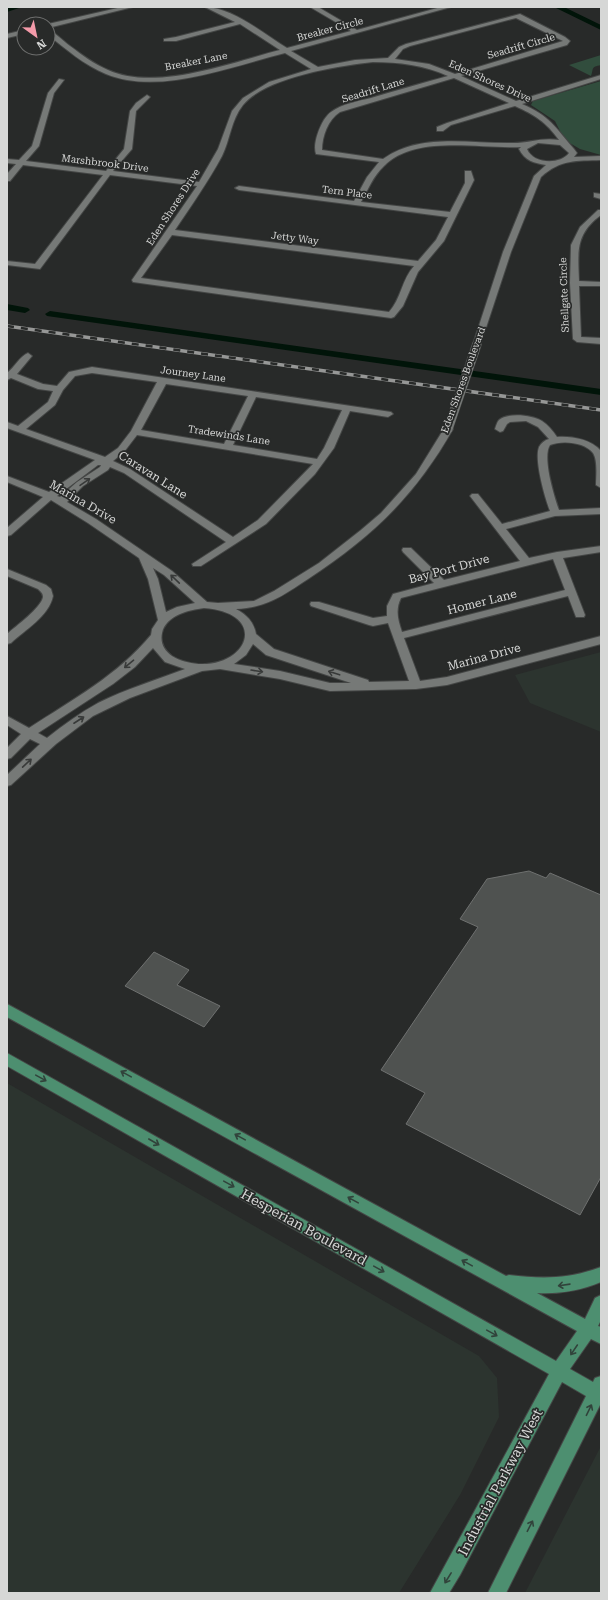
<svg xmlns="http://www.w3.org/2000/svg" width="608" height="1600" font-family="'Roboto Serif',serif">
	<rect width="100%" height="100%" fill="#282a29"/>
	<!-- built -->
	<g fill="#2c342f">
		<polygon points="601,652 601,732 530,703 515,675"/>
		<polygon points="7,1083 479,1356 497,1378 499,1417 460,1495 399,1593 7,1593"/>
		<polygon points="601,1446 601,1593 525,1593"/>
	</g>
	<!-- green -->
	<g fill="#314d3d">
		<path d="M601,55v10c-11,2 -7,4 -10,11l-22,-11z"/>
		<polygon points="601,81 601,155 580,149 568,142 562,135 555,121 531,105 533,101"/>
	</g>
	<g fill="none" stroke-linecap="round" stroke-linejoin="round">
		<!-- canal -->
		<g fill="#011409" fill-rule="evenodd">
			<polygon points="10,7 22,7 7,12 7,8"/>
			<polygon points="554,7 564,7 601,25 601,30"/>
			<polygon points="7,304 28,308 30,310 25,313 7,310"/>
			<polygon points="50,311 601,389 601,395 47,316 45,314"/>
		</g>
	</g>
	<!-- building -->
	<g fill="#4f5250" stroke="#6f7170">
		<polygon points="529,871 546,878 550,873 601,895 601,1177 580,1215 406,1124 425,1093 381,1070 478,927 460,919 487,879"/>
		<polygon points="154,952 189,970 177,985 220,1006 204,1027 125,986"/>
	</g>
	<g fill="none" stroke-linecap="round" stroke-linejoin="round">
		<!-- minor casing -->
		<g stroke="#444645" stroke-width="2">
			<g id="minor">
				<polygon points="122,7 133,7 48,28 48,24"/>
				<path d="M205,7c27,0 59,27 82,41l64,-17 -41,-24h8l39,23 84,-23h10l-160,44 27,16 37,-7 33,-2 11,-11 7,-3 114,-30 45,23 5,4 -3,4 -106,31 55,25 85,-26v4l-79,25c28,12 33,23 52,45l3,4 -3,4 27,-1v4c-25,1 -40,-1 -60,17l-30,75 -31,94 -3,1 -4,-3 30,-92 31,-76 12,-11c-12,-2 -21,-4 -27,-16l2,-2c-41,2 -106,-13 -137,19 -11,10 -16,24 -23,36l89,10 15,-29v-12h6l3,9 -30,61 -26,31 -15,34 -9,11 -3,1 -258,-36 -1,-2 65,-94 -87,-11 -70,94 -33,-4v-4l28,3 68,-89 -80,-10 -13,16h-3v-7l9,-10 -9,-1v-4l12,1 13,-14 16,-53 11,-14 5,1 -10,13 -15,53 -13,15 80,10 18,-22 6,-38 6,-8 11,-8 3,2 -14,14 -4,38 -19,22 86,11 19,-33 14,-38 11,-13 26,-16 42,-13 -26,-16c-53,13 -126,43 -179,21 -22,-9 -40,-25 -58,-39v-5c8,3 15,11 22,16 12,9 24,18 38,24 47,22 125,-8 172,-20l-40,-26 -64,17h-12v-2l12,-2 59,-15zM516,18l47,23 -108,33 -26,-10 -34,-5 8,-10 7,-3zM373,62c26,0 51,3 75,14 -25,7 -51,14 -77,22 -13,3 -29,6 -40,14 -9,6 -19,31 -15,42l63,8 -12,15 -13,24 -115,-15 -4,2 4,2 209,27 -12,23 -18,21 -243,-31c16,-24 33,-48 47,-74 8,-16 9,-36 21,-51 23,-28 95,-39 130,-43zM454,78l55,25 -62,20 -10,4v4h6l8,-6 64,-19c20,9 31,16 44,34 -17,-3 -30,3 -46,3 -43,1 -92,-11 -130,16l-61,-9c0,-14 6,-30 18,-38zM538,143l22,2 9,8c-9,12 -36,11 -42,-4zM172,235l242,31c-12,13 -13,33 -25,46l-248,-34z"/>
				<polygon points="24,30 24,34 7,38 7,34"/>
				<polygon points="594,193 601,194 601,199 594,197"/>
				<path d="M598,210h3v5c-26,19 -23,37 -22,66l22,1v4h-22l2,51 20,1v6l-24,-2 -4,-3 -3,-56 1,-38 9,-18z"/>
				<path d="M28,353l4,3 -15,18 26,10 14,2 12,-14 23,-5 299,45 2,2 -5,3 -38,-6 -16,37 -19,26 -49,50 -65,42h-8l-1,-2 34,-22 -102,-69 -14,-6 -2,3 -25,16 -16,16 29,17 76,52 35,31 11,1 36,-2 20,-10 45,-28 42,-33 20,-17 35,-39 29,-47h6l2,2c-38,67 -81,108 -145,150 -24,16 -42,29 -72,30 11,6 18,13 20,25l18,15 94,31 1,2 40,-1 -21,-58 -15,3 -4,-1 -58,-19 -1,-2 1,-2h8l54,16 14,-2v-10l6,-12 41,-11 -31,-31 -1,-2 1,-2h8l33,32 76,-19 -50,-65 2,-2h6l24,30 48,-13c-5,-13 -16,-51 -11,-64 2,-4 6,-7 10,-8l-11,-12 -12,-6 -16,1 -3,2 -4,7 -3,1 -5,-3c1,-3 2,-7 4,-9 9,-8 34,-5 43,1 6,4 11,10 15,16 14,-1 34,2 44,14v37l-5,-3c0,-9 2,-24 -3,-32 -8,-11 -31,-13 -43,-8 -8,12 4,51 9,65l42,-2v6l-46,2 -49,13 23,29 28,-6 44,-6v6l-38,6 22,57 -1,2h-8l-8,-21 -164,42 16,43 27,-4 154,-41v8l-154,41 -31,4 -86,2 -50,-12 -60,-10 -18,2 -72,27 -37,18 -37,28 -45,41 -4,1v-11l33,-31 -10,-5 -19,19 -4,1v-11l14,-14 -14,-9v-9l22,12c43,-28 89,-53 122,-93l1,-6 6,-9 -10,-41 -9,-21 -51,-35 -37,-23 -40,35 -4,1v-8l36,-31 -36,-15v-6l42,16 46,-32 -88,-32v-6l11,4 30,-24 5,-11 -15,-2 -27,-11 -4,2v-7c7,-5 13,-17 21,-20zM92,373l65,9 -26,49 -13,17 -13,9 -79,-28 29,-24 8,-15 12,-14zM166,384l82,12 -24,48 -83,-14zM256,397l86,13 -18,38 -7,11 -84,-14zM137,435l176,29 -55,56 -25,17 -103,-68 -17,-8 11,-9zM98,465h3l-1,2 -23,15 -17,15 -3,-1zM553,559l12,31 -163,42c-4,-12 -7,-22 -1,-34zM153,568l11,7 31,28 -18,4 -11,5 -8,-33zM204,608c65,5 45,59 -6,56 -9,-1 -18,-3 -26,-8 -8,-6 -12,-13 -10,-23 4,-18 27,-23 42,-25zM253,644l13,11 85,28h-21l-50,-12 -46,-7 12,-9zM153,648l12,14 20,7c-29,11 -59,20 -87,34 -18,10 -35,22 -51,35l-9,-5 75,-49 22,-17z"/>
				<path d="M7,569l39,16 5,4 2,7c-4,20 -28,34 -42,47l-4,1v-10c9,-8 34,-26 36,-37 0,-4 -2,-5 -5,-8l-31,-13z"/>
			</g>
		</g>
		<!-- major casing -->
		<g stroke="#444645" stroke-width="2">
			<path id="major" d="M7,1004l499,272 3,-1c34,4 60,4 92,-8v15c-21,9 -41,12 -64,11l48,26 10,-21 6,-3v25l-3,6 3,1v17l-10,-5 -21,30 23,13 2,-4 6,-2v27l-95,190h-18l98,-197 -24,-14 -102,193 -11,18h-19l119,-219 -542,-308v-13l549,308 21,-30 -570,-314z"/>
		</g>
		<!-- minor -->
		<use href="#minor" fill="#767977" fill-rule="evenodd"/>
		<!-- major -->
		<use href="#major" fill="#4d8f70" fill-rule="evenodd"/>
		<!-- rail casing -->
		<g stroke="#969796" stroke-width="3.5">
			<polyline id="rail" points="7,326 601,410"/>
		</g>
		<!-- rail -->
		<use href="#rail" stroke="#282a29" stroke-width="2.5" stroke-dasharray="7" stroke-linecap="butt"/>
		<!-- minor-bridge casing -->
		<g stroke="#444645" stroke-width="10" stroke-linecap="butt">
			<polyline id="minor-bridge" points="448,429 477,344"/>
		</g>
		<!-- minor-bridge -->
		<use href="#minor-bridge" stroke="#767977" stroke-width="9"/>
	</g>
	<!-- one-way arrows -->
	<defs><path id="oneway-shaft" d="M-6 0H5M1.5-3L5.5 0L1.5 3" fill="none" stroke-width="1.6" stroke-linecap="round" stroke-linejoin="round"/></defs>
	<g stroke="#383a39">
		<use href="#oneway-shaft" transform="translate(85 482) rotate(-35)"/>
		<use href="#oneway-shaft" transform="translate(175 579) rotate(-136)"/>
		<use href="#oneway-shaft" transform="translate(129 664) rotate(140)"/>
		<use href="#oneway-shaft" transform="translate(257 671) rotate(9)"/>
		<use href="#oneway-shaft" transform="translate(334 673) rotate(-162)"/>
		<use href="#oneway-shaft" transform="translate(79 720) rotate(-33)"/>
		<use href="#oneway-shaft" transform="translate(27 763) rotate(-43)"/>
	</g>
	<g stroke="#31433b">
		<use href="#oneway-shaft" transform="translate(126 1074) rotate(-151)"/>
		<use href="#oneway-shaft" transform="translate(41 1078) rotate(29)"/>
		<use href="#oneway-shaft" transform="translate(240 1137) rotate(-151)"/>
		<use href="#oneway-shaft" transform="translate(154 1142) rotate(30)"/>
		<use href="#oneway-shaft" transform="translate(229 1184) rotate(29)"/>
		<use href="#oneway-shaft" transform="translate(353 1200) rotate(-151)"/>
		<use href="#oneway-shaft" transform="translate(467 1263) rotate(-151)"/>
		<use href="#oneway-shaft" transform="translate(379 1269) rotate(29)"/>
		<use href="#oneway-shaft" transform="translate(564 1285) rotate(172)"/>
		<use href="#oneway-shaft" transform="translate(492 1333) rotate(29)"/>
		<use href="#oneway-shaft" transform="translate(574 1350) rotate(124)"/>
		<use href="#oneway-shaft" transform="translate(589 1410) rotate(-64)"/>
		<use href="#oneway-shaft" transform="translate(530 1526) rotate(-63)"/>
		<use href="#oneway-shaft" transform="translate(448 1578) rotate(122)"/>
	</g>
	<g text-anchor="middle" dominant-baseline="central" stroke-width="3.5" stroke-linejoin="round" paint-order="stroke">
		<!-- far-street labels -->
		<g font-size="10" fill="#d6d7d6" stroke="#282a29">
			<text transform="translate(330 29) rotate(-15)">Breaker Circle</text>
			<text transform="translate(521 46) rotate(-16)">Seadrift Circle</text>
			<text transform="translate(196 61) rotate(-11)">Breaker Lane</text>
			<text transform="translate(490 81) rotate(24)">Eden Shores Drive</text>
			<text transform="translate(373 90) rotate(-17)">Seadrift Lane</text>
			<text transform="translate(105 163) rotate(7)">Marshbrook Drive</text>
			<text transform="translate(347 192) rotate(7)">Tern Place</text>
			<text transform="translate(173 207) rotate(-57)">Eden Shores Drive</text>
			<text transform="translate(295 238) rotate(7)">Jetty Way</text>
			<text transform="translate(564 295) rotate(-92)">Shellgate Circle</text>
			<text transform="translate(193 374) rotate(8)">Journey Lane</text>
			<text transform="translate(463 380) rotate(-70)">Eden Shores Boulevard</text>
			<text transform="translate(229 435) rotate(9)">Tradewinds Lane</text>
		</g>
		<!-- street labels -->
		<g font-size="12" fill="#d6d7d6" stroke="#282a29">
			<text transform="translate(153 475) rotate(32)">Caravan Lane</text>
			<text transform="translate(83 502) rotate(30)">Marina Drive</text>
			<text transform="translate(449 569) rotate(-15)">Bay Port Drive</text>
			<text transform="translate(482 602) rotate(-14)">Homer Lane</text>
			<text transform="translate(484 657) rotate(-15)">Marina Drive</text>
		</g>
		<!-- near-street labels -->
		<g font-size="14" fill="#d6d7d6" stroke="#282a29">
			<text transform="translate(304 1227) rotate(29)">Hesperian Boulevard</text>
			<text transform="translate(500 1482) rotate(-62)">Industrial Parkway West</text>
		</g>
	</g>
	<!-- border -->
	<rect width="608" height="1600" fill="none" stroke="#d6d7d6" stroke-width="16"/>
	<!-- north arrow -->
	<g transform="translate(36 36) rotate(147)"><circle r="19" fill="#282a29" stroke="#6e6f6e"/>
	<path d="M0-3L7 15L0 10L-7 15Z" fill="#f39aa9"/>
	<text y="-6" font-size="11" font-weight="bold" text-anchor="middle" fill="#d6d7d6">N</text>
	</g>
</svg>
